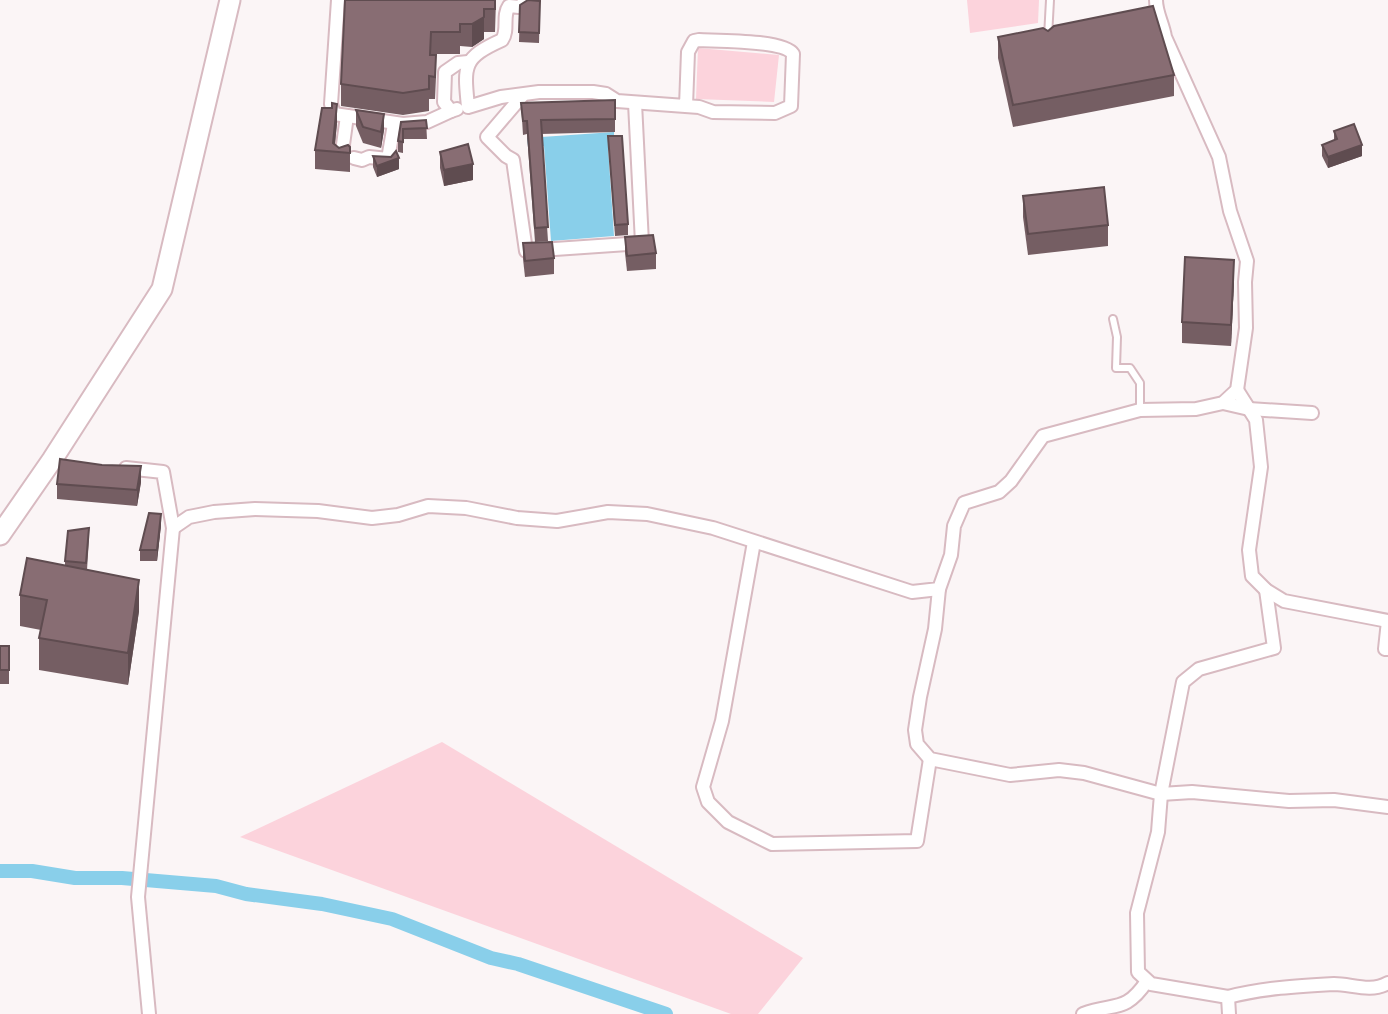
<svg xmlns="http://www.w3.org/2000/svg" width="1388" height="1014" font-family="Jost,sans-serif">
	<rect width="100%" height="100%" fill="#fbf5f6"/>
	<!-- green -->
	<g fill="#fcd3dc">
		<polygon points="967,0 1039,0 1038,23 970,33"/>
		<polygon points="698,48 779,55 774,102 696,99"/>
		<polygon points="442,742 803,958 758,1014 731,1014 240,837"/>
	</g>
	<!-- water -->
	<polygon fill="#89cfea" points="614,132 614,142 608,147 614,236 551,241 544,146 528,147 527,138"/>
	<g fill="none" stroke-linecap="round" stroke-linejoin="round">
		<!-- canal -->
		<polyline stroke="#89cfea" stroke-width="14" points="0,871 32,871 75,878 122,878 216,886 246,894 322,904 392,919 491,958 518,964 666,1014"/>
		<!-- lane casing -->
		<g stroke="#d8bac1" stroke-width="10">
			<g id="lane">
				<polyline points="1048,37 1050,0"/>
				<polyline points="1113,319 1117,337 1116,368 1130,368 1140,383 1140,410"/>
			</g>
		</g>
		<!-- street casing -->
		<g stroke="#d8bac1" stroke-width="16">
			<g id="street">
				<polyline points="338,0 331,104 334,114 403,124 427,122 451,111"/>
				<path d="M529,0l-10,7 -10,-1c-7,10 0,24 -7,34 -40,18 -38,26 -34,67l33,-10 38,-5h54l13,2 11,7 82,6 14,5 62,1 16,-7 2,-52c-9,-14 -76,-13 -94,-14l-5,1 -6,11 -2,54"/>
				<polyline points="522,96 487,137 506,156 513,160 526,251 642,243 635,103"/>
				<polyline points="457,109 451,111 444,102 445,72 458,63 468,62"/>
				<polyline points="354,158 362,160 369,157 388,159 394,124"/>
				<polyline points="341,159 347,116"/>
				<polyline points="1237,390 1256,420 1261,467 1249,550 1252,576 1266,590 1284,601 1388,621 1385,649 1388,649"/>
				<polyline points="1223,403 1249,409 1312,413"/>
				<polyline points="126,468 163,472 173,528 138,897 149,1014"/>
				<path d="M173,528l16,-11 25,-5 41,-3 63,2 54,7 26,-3 30,-9 38,2 51,10 40,3 51,-9 39,2 66,14 199,64 27,-3 12,-34 3,-29 10,-23 35,-11 12,-11 32,-45 97,-26 56,-1 27,-6 14,-13 9,-62 -1,-46 2,-21 -17,-50 -11,-54 -54,-120c-2,-13 -9,-24 -9,-37"/>
				<polyline points="754,542 722,721 703,787 708,802 728,822 772,844 917,841 930,759"/>
				<polyline points="939,589 935,629 920,697 915,730 917,744 930,759 1010,775 1059,770 1084,773 1161,794 1158,832 1137,913 1138,972 1151,984 1228,997 1229,1014"/>
				<polyline points="1266,590 1274,648 1199,669 1183,682 1161,794 1192,792 1289,801 1334,800 1388,807"/>
				<path d="M1228,997c34,-9 70,-11 106,-13 18,0 36,9 54,-1"/>
				<path d="M1083,1014c31,-12 42,0 64,-33"/>
			</g>
		</g>
		<!-- secondary casing -->
		<g stroke="#d8bac1" stroke-width="23">
			<polyline id="secondary" points="0,535 52,460 162,289 230,0"/>
		</g>
		<!-- lane -->
		<use href="#lane" stroke="#fff" stroke-width="6"/>
		<!-- street -->
		<use href="#street" stroke="#fff" stroke-width="12"/>
		<!-- secondary -->
		<use href="#secondary" stroke="#fff" stroke-width="19"/>
	</g>
	<!-- wall -->
	<g fill="#755e63">
		<polygon points="345,0 496,0 495,32 484,32 484,39 472,47 460,46 460,54 431,54 436,77 435,99 429,99 429,111 403,115 341,106 341,84"/>
		<polygon points="540,1 539,43 519,42 520,5"/>
		<polygon points="1048,31 1174,75 1174,96 1013,127 998,58 998,37"/>
		<polygon points="615,100 615,132 541,134 548,241 535,242 527,134 523,135 521,103"/>
		<polygon points="356,110 384,130 381,148 363,143 356,126"/>
		<polygon points="426,120 427,139 403,139 403,153 398,152 398,141 401,122"/>
		<polygon points="337,123 335,144 339,148 350,147 350,172 315,169 315,150"/>
		<polygon points="1334,131 1362,156 1328,168 1322,156 1322,145 1334,140"/>
		<polygon points="608,136 628,224 628,235 615,236"/>
		<polygon points="440,152 473,180 444,186 440,168"/>
		<polygon points="373,156 399,169 377,177 373,167"/>
		<polygon points="1023,196 1108,225 1108,246 1028,255 1023,217"/>
		<polygon points="625,237 656,253 656,269 627,271 625,253"/>
		<polygon points="523,243 554,258 554,274 525,277 523,259"/>
		<polygon points="1234,281 1231,346 1182,343 1182,322"/>
		<polygon points="141,482 137,506 57,499 57,484"/>
		<polygon points="161,525 157,561 140,561 140,550"/>
		<polygon points="89,538 87,570 139,611 128,685 39,670 39,638 41,630 20,626 20,595 65,565 65,561"/>
		<rect x="0" y="646" width="9" height="38"/>
	</g>
	<!-- shaded-wall -->
	<g fill="#5f4c50">
		<polygon points="484,9 484,39 472,47 472,24"/>
		<polygon points="337,104 337,123 334,152 333,143"/>
		<polygon points="384,114 384,130 381,148 381,132"/>
		<polygon points="1362,145 1362,156 1328,168 1328,157"/>
		<polygon points="399,158 399,169 377,177 377,166"/>
		<polygon points="473,164 473,180 444,186 444,170"/>
		<polygon points="1234,260 1234,281 1231,346 1231,325"/>
		<polygon points="141,466 141,482 137,506 137,490"/>
		<polygon points="161,514 161,525 157,561 157,550"/>
		<polygon points="139,580 139,611 128,685 128,653"/>
	</g>
	<!-- building -->
	<g fill="#886d73" stroke="#5f4c50" stroke-width="2">
		<polygon points="345,0 495,0 495,9 484,9 484,17 472,24 460,24 460,32 431,32 430,55 436,55 435,77 429,76 429,89 403,93 341,84"/>
		<polygon points="528,0 540,1 539,33 519,32 520,5"/>
		<polygon points="1153,6 1174,75 1013,105 998,37 1043,28 1048,31 1054,26"/>
		<polygon points="615,100 615,119 541,120 548,227 535,228 527,121 523,121 521,103"/>
		<polygon points="332,103 337,104 333,143 339,148 348,145 350,147 350,153 315,150 322,108 332,108"/>
		<polygon points="356,110 384,114 381,132 363,127"/>
		<polygon points="426,120 427,128 403,129 403,142 398,141 401,122"/>
		<polygon points="1354,124 1362,145 1328,157 1322,145 1337,139 1334,131"/>
		<polygon points="608,136 622,136 628,224 615,225"/>
		<polygon points="468,144 473,164 444,170 440,152"/>
		<polygon points="396,151 399,158 377,166 373,156 391,157"/>
		<polygon points="1104,187 1108,225 1028,234 1023,196"/>
		<polygon points="653,235 656,253 627,256 625,237"/>
		<polygon points="552,242 554,258 525,261 523,243"/>
		<polygon points="1185,257 1234,260 1231,325 1182,322"/>
		<polygon points="60,459 102,465 141,466 137,490 57,484"/>
		<polygon points="149,513 161,514 157,550 140,550"/>
		<polygon points="89,528 86,563 65,561 68,531"/>
		<polygon points="27,558 139,580 128,653 39,638 47,600 20,595"/>
		<rect x="0" y="646" width="9" height="24"/>
	</g>
</svg>
